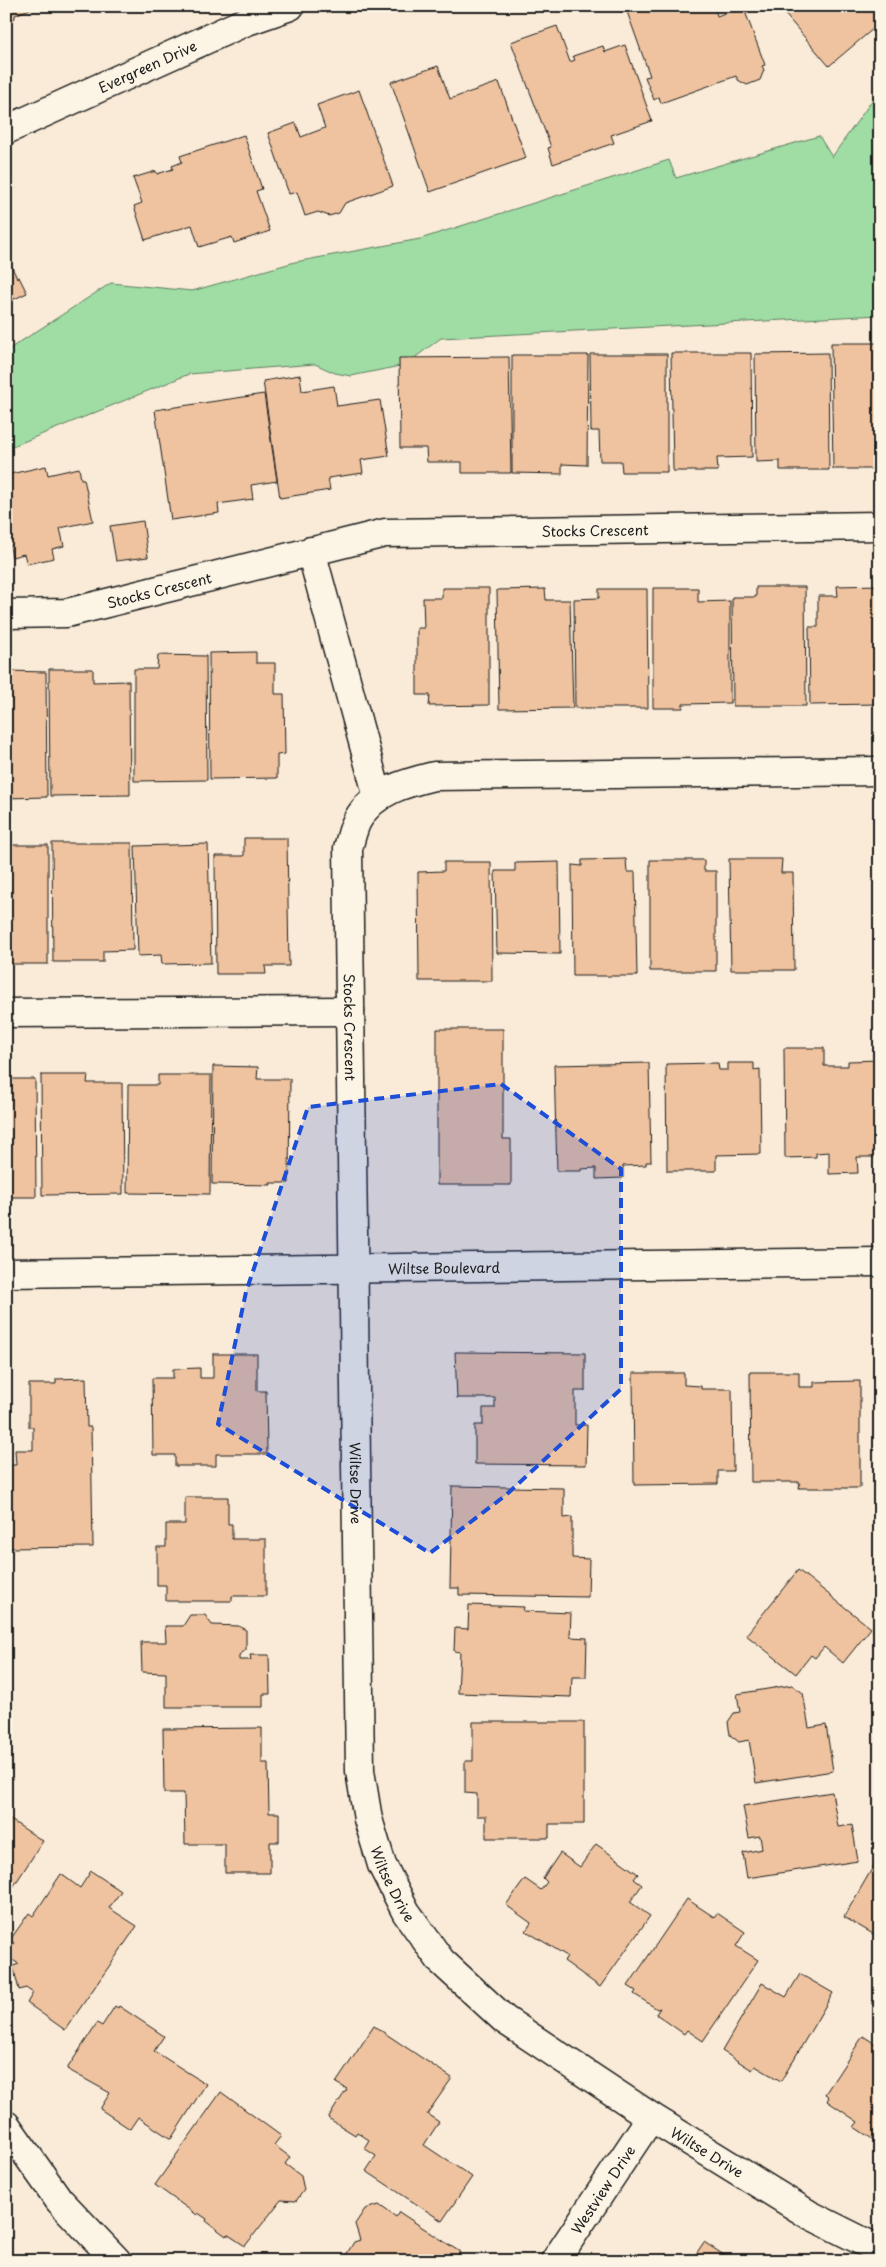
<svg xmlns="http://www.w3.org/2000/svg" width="886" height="2267" font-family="'Playpen Sans',sans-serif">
	<rect width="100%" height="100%" fill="#f9ebd7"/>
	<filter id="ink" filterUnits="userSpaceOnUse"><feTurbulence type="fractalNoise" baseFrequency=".02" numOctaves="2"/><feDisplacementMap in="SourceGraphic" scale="10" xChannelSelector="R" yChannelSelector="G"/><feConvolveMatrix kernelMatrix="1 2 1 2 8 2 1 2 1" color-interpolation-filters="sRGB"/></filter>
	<g filter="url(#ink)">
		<!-- green -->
		<polygon fill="#9fdda4" stroke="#5e7c60" points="880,89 880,315 441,338 405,365 351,376 335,373 315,364 189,374 6,449 6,351 111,283 192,291 295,262 420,239 669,160 676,178 819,136 832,157"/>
		<!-- building -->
		<g fill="#efc39f" stroke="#1c1c1c">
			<polygon points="6,6 37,6 15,15 15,18 6,22"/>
			<polygon points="625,6 714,6 717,16 743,6 765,65 762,66 764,70 760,80 747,85 738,80 736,76 661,103 659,97 654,100 645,77 650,76"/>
			<polygon points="778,6 880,6 880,23 829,66"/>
			<polygon points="557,26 570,62 575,60 573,56 603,46 605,52 625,45 652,121 611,135 614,143 553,164 548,148 551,147 511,42"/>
			<polygon points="438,66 450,99 499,82 526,158 430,192 391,82"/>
			<polygon points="359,90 393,186 345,203 339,213 329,216 318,212 305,216 297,192 289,194 268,133 296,123 301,137 325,128 317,105"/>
			<polygon points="244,135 262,189 256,191 270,231 234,243 232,237 199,247 192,225 145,240 134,206 142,203 133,178 156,171 157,174 173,169 172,166 182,162 180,156"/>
			<polygon points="6,255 17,278 19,277 27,293 8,302 9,305 6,306"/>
			<polygon points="831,343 880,343 880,469 833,469"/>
			<polygon points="671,353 751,353 752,457 717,458 718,471 673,471"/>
			<polygon points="828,353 829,470 780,470 780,461 756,462 755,354"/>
			<polygon points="590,354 667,354 667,472 622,472 621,461 600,461 599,431 591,431"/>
			<polygon points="512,355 588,355 587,465 562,464 562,474 512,473"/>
			<polygon points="509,357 511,473 462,473 462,462 427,462 426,448 400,448 399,358"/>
			<polygon points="300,375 302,391 334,386 337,406 380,400 389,456 361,460 363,473 328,478 330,490 280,498 263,381"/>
			<polygon points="264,394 277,481 251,485 253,499 218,504 219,513 171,520 155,410"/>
			<polygon points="46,466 48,475 79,468 81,479 84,479 93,521 60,528 64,546 52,549 54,558 27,564 24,554 12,557 8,538 6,539 6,475"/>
			<polygon points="143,521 148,557 116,561 110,526"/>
			<polygon points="880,585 880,704 810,705 809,627 818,627 818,596 838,596 837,586"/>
			<polygon points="756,587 805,587 806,706 733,706 732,597 756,597"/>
			<polygon points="442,588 489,588 489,705 429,706 430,695 417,695 417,628 424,628 423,598 442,598"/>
			<polygon points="653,588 698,588 698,602 730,601 730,703 683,704 683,708 653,708"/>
			<polygon points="545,589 546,600 570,600 573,708 499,709 497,590"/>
			<polygon points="599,589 647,589 648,708 575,708 574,599 599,598"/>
			<polygon points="256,652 256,663 275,663 275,694 284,694 285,754 277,755 277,778 210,779 209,653"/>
			<polygon points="158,655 206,656 207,780 134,781 134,669 157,669"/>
			<polygon points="49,669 93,669 93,682 129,681 130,795 50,796"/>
			<polygon points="6,671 46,672 47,797 6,798"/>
			<polygon points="244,838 287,838 289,966 265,966 266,974 216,974 215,856 244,856"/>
			<polygon points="52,843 132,843 133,950 103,951 103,962 53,962"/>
			<polygon points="208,844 211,963 162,964 161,955 138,956 135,846"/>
			<rect x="6" y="845" width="42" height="119"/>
			<polygon points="626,859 627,872 635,872 637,976 573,976 572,865 582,866 582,860"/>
			<polygon points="729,859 782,859 781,873 793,873 794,970 731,970"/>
			<polygon points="650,860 704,860 704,871 716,871 716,971 650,971"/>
			<polygon points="444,862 491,862 492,981 419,981 418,872 444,871"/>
			<polygon points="559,862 560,954 497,953 495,871 515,871 515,863"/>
			<polygon points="437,1029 503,1029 503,1139 511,1139 511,1185 437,1185"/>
			<polygon points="784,1048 824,1048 824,1066 848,1066 848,1061 880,1060 880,1157 857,1157 858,1173 829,1174 829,1152 816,1153 816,1157 785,1158"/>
			<polygon points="649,1063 651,1162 646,1162 646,1165 623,1166 623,1178 596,1179 596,1168 581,1169 581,1171 557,1171 554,1065"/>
			<polygon points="718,1063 719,1070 728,1070 728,1063 754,1063 754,1070 760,1069 761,1154 716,1155 716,1171 667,1171 666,1064"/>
			<polygon points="213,1066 258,1067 257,1079 290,1079 289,1183 270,1183 271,1185 212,1184"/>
			<polygon points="41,1075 88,1075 87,1083 122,1083 123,1194 42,1195"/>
			<polygon points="158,1075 211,1075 210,1194 127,1193 128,1085 158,1085"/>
			<polygon points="6,1079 35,1079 36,1197 6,1197"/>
			<polygon points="455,1352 585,1353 585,1391 575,1391 575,1425 587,1425 586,1465 475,1464 475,1425 483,1425 483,1408 495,1408 495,1398 457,1398"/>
			<polygon points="213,1354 257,1354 257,1391 266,1391 267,1454 216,1454 216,1466 175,1466 175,1455 153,1455 152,1378 173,1378 173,1369 200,1368 200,1378 213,1378"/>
			<polygon points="750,1372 799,1372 799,1387 814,1387 814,1382 860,1381 860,1488 799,1488 800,1482 751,1482"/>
			<polygon points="633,1373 684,1373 684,1385 701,1386 701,1389 732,1389 733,1471 718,1471 718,1484 634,1485"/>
			<polygon points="86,1378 87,1427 91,1427 93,1547 6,1548 6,1465 16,1465 15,1450 33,1450 33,1427 29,1427 29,1384 56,1384 56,1379"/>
			<polygon points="452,1486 564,1488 564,1518 572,1517 572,1558 589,1559 588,1597 459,1595 459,1588 450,1588"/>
			<polygon points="185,1497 228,1497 228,1524 232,1524 232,1539 266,1539 266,1596 232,1596 232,1601 166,1601 166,1585 157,1585 157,1547 166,1547 166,1524 185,1524"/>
			<polygon points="798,1570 871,1628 843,1663 824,1647 815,1658 811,1655 796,1674 746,1635"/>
			<polygon points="469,1605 524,1607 523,1611 571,1613 570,1637 587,1638 586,1677 572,1677 571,1697 458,1693 460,1652 454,1651 455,1628 468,1629"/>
			<polygon points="190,1615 205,1615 212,1625 238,1626 246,1630 246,1650 239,1655 239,1660 251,1660 250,1655 269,1655 270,1694 263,1694 263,1707 166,1707 166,1673 142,1672 141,1642 166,1642 165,1626 183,1626"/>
			<polygon points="792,1685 803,1693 809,1728 826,1725 833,1771 756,1783 749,1740 739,1742 730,1735 728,1722 734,1713 740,1712 737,1694"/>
			<polygon points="473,1722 584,1722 584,1824 549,1824 549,1838 486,1838 486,1816 477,1816 477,1794 465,1793 465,1761 473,1761"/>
			<polygon points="262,1728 262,1763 268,1763 269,1813 279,1813 279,1842 270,1842 270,1873 225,1873 225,1844 185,1844 184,1793 164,1793 163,1729"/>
			<polygon points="832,1792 838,1827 852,1825 858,1861 747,1878 743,1853 762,1849 760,1836 749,1838 743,1806"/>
			<polygon points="6,1817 43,1841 6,1898"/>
			<polygon points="596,1844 638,1874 634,1879 642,1885 630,1902 650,1916 600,1987 564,1961 567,1956 526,1931 531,1923 506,1905 525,1879 541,1890 547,1882 543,1878 560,1853 580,1867"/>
			<polygon points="880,1855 880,1938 844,1917"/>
			<polygon points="91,1871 121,1891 109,1908 137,1926 65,2030 27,2003 33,1993 26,1988 19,1990 13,1966 19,1964 6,1956 6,1954 14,1943 10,1940 29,1913 33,1916 61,1874 80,1888"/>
			<polygon points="687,1899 714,1917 717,1913 745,1932 736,1946 758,1960 703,2041 687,2030 684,2034 656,2014 660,2008 657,2009 634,1994 636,1991 628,1986"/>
			<polygon points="800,1974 833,1993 781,2081 755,2066 752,2070 722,2051 762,1983 786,1997"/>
			<polygon points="115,2006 118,2008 119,2006 164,2036 154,2051 206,2084 171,2139 138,2117 130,2129 100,2109 110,2093 67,2069 97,2023 102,2026"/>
			<polygon points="374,2026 452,2078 427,2114 439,2122 424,2145 472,2177 442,2221 366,2171 376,2156 364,2148 369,2140 357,2132 355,2135 328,2118 347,2089 336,2083"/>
			<polygon points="863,2036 880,2047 880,2144 854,2127 858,2122 827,2101 829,2097 825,2094"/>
			<polygon points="221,2092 281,2136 274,2145 290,2157 285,2164 301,2176 304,2190 296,2201 281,2200 245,2246 227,2234 226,2236 206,2221 207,2219 198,2213 197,2215 155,2185"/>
			<polygon points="379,2205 396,2217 399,2212 460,2252 454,2261 349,2261 346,2255 354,2242 360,2240 355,2224 365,2209"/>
			<polygon points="704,2242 733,2261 685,2261 689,2254 694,2257"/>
		</g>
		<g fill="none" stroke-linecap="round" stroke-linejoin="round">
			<!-- minor casing -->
			<g stroke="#1c1c1c" stroke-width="31">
				<g id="minor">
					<path id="s1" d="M6,130l241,-109 43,-15"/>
					<polyline points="311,551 378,797"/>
					<path id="s2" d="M6,614l61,-1 318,-80 495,-7"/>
					<path id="s3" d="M880,771l-446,5c-29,7 -60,15 -76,43 -5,8 -7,20 -10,29l12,923 8,48 14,46 24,47 35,49 64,59 146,97 157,97 72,36"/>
					<polyline points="6,1013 350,1011"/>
					<path id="s4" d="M6,1273l874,-11"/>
					<polyline points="6,2125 59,2200 117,2261"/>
					<path id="s5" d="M555,2261l96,-144"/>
				</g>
			</g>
			<!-- minor -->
			<use href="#minor" stroke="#fcf5e5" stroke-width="28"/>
		</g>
	</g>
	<!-- marked area -->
	<path fill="#1d4ed8" fill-opacity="0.2" stroke="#1d4ed8" stroke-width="4" stroke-dasharray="10 6" stroke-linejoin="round" d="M501,1084l120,85v220l-115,106 -76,58 -212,-129 28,-132 62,-185z"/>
	<g text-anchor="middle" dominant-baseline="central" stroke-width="4.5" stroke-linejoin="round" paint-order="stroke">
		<!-- street labels -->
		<g font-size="14" fill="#1c1c1c" stroke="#fcf5e5">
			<text stroke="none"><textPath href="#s1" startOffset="155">Evergreen Drive</textPath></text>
			<text stroke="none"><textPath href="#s2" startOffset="599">Stocks Crescent</textPath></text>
			<text stroke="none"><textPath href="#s2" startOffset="156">Stocks Crescent</textPath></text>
			<text stroke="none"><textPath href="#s3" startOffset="746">Stocks Crescent</textPath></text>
			<text stroke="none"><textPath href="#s4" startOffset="438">Wiltse Boulevard</textPath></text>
			<text stroke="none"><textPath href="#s3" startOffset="1202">Wiltse Drive</textPath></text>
			<text stroke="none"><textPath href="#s3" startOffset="1608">Wiltse Drive</textPath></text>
			<text stroke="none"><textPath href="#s3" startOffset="2028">Wiltse Drive</textPath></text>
			<text stroke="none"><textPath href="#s5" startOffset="86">Westview Drive</textPath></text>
		</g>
	</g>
	<!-- margin -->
	<rect width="886" height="2267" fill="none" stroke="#fcf5e5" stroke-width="25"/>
	<rect x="12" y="12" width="861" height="2242" fill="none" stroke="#1c1c1c" stroke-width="2" filter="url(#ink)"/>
</svg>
